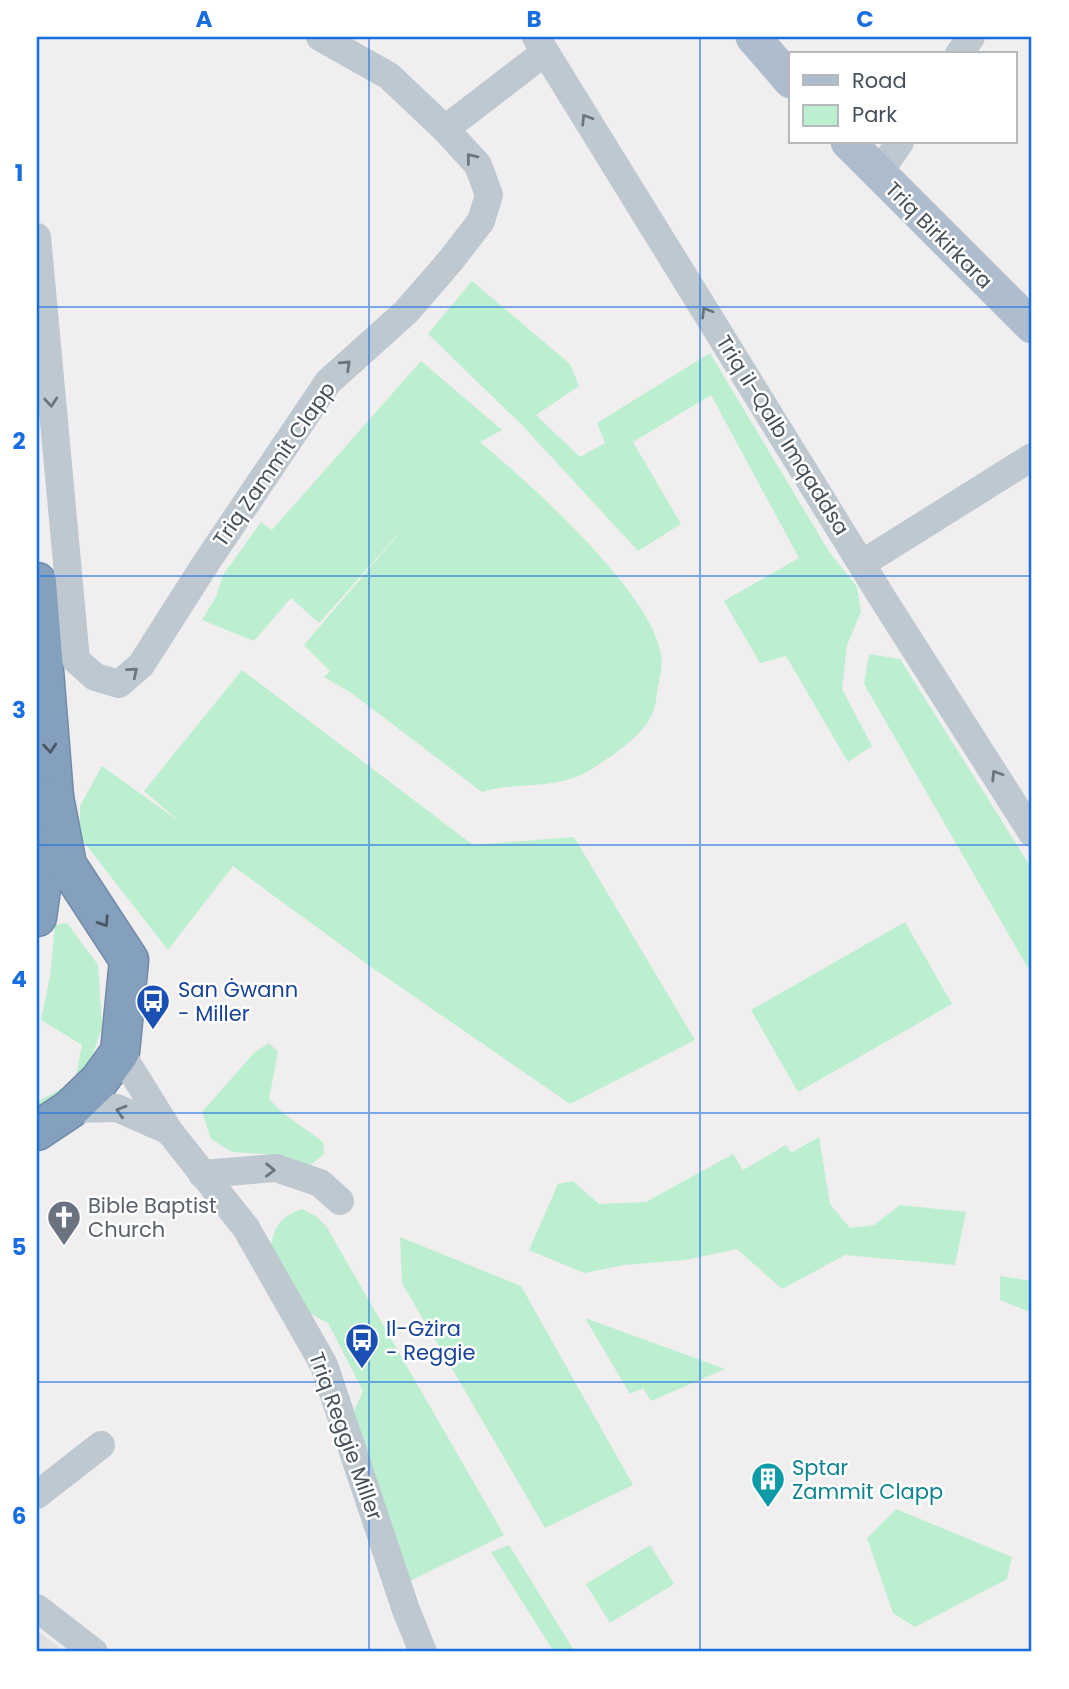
<svg xmlns="http://www.w3.org/2000/svg" width="1069" height="1689" font-family="Poppins,sans-serif">
	<rect width="100%" height="100%" fill="#f0eeee"/>
	<!-- education -->
	<polygon fill="#e1dfe0" points="37,1630 65,1652 37,1652"/>
	<!-- green -->
	<g fill="#bbefcf">
		<polygon points="472,281 570,364 579,386 536,415 580,457 605,443 597,423 710,353 828,550 857,587 861,612 847,645 842,689 872,746 848,762 786,656 760,663 724,601 799,558 711,395 633,442 681,524 638,551 522,425 428,334"/>
		<path d="M421,361l81,69 -22,12c49,41 172,150 181,213 2,12 -2,25 -4,37 -1,11 -3,20 -9,30 -13,19 -39,36 -58,48 -33,21 -73,11 -108,22l-132,-100 -26,-15 6,-6 -26,-26 110,-129 -95,107 -28,-25 -37,43 -52,-21 14,-23 7,-22 38,-53 11,8z"/>
		<polygon points="869,654 900,659 1032,869 1032,975 864,684"/>
		<polygon points="242,670 473,845 574,837 695,1040 570,1104 367,964 233,866 168,950 80,837 80,806 102,766 180,822 144,791"/>
		<polygon points="905,922 952,1004 798,1092 751,1010"/>
		<polygon points="67,923 98,965 102,1026 93,1054 69,1099 37,1115 37,1102 75,1081 82,1045 41,1020 50,976 55,925"/>
		<polygon points="269,1043 278,1052 269,1099 283,1113 323,1142 324,1154 308,1167 263,1154 232,1152 211,1139 202,1112 254,1053"/>
		<polygon points="819,1137 830,1204 850,1228 874,1225 900,1205 966,1212 955,1265 845,1255 782,1289 737,1249 685,1260 624,1265 584,1273 529,1250 558,1184 573,1181 599,1204 646,1202 733,1154 743,1170 786,1145 791,1153"/>
		<path d="M302,1209l14,7 10,10 178,309 -96,47 -54,-171 9,-20 -35,-68 -21,-11 -36,-66c4,-22 11,-30 31,-37z"/>
		<polygon points="400,1237 521,1286 633,1485 545,1528 402,1283"/>
		<polygon points="1000,1276 1032,1281 1032,1313 1000,1300"/>
		<polygon points="585,1318 725,1369 651,1401 643,1388 630,1394"/>
		<polygon points="896,1509 1012,1557 1007,1579 915,1627 893,1613 867,1538"/>
		<polygon points="509,1545 575,1652 554,1652 491,1552"/>
		<polygon points="650,1545 674,1584 610,1623 586,1584"/>
	</g>
	<g fill="none" stroke-linecap="round" stroke-linejoin="round">
		<!-- highway casing -->
		<g stroke="#708ba9" stroke-width="41">
			<g id="highway">
				<polyline points="37,582 54,797 37,917"/>
				<polyline points="37,1131 70,1109 99,1081 120,1052 129,960 67,865 54,797"/>
			</g>
		</g>
		<!-- minor -->
		<g stroke="#bec8d0" stroke-width="28">
			<polyline points="536,37 883,599 1032,833"/>
			<polyline points="959,54 971,37"/>
			<polyline points="445,129 544,53"/>
			<polyline points="878,174 900,142"/>
			<polyline points="37,237 76,660 95,677 119,684 141,665 206,563 328,382 406,312 451,260 481,221 489,195 478,165 445,129 389,76 320,37"/>
			<polyline points="863,563 1032,457"/>
			<polyline points="120,1052 169,1131 246,1228 324,1365 406,1610 423,1652"/>
			<polyline points="70,1109 117,1108 169,1131"/>
			<polyline points="202,1174 276,1168 320,1183 340,1201"/>
			<polyline points="37,1495 101,1445"/>
			<polyline points="37,1608 94,1652"/>
		</g>
		<!-- major -->
		<g stroke="#adbdcd" stroke-width="35">
			<polyline points="753,37 791,81"/>
			<polyline points="848,142 1032,326"/>
		</g>
		<!-- highway -->
		<use href="#highway" stroke="#85a0bd" stroke-width="38"/>
	</g>
	<!-- one-way arrows -->
	<defs><path id="oneway-chevron" d="M-2-3.5L2.5 0L-2 3.5" fill="none" stroke-width="1.6" stroke-linecap="round" stroke-linejoin="round" transform="scale(1.75)"/></defs>
	<g stroke="#6a757e">
		<use href="#oneway-chevron" transform="translate(586 119) rotate(-122)"/>
		<use href="#oneway-chevron" transform="translate(471 158) rotate(-129)"/>
		<use href="#oneway-chevron" transform="translate(706 312) rotate(-122)"/>
		<use href="#oneway-chevron" transform="translate(346 365) rotate(-43)"/>
		<use href="#oneway-chevron" transform="translate(51 402) rotate(85)"/>
		<use href="#oneway-chevron" transform="translate(133 672) rotate(-40)"/>
		<use href="#oneway-chevron" transform="translate(996 775) rotate(-122)"/>
		<use href="#oneway-chevron" transform="translate(121 1111) rotate(-163)"/>
		<use href="#oneway-chevron" transform="translate(270 1170) rotate(1)"/>
	</g>
	<g stroke="#4c5965">
		<use href="#oneway-chevron" transform="translate(50 748) rotate(85)"/>
		<use href="#oneway-chevron" transform="translate(104 922) rotate(57)"/>
	</g>
	<!-- grid -->
	<path fill="none" stroke="#186ee0" stroke-width="2" stroke-opacity="0.55" d="M369,37v1615M700,37v1615M37,307h995M37,576h995M37,845h995M37,1113h995M37,1382h995"/>
	<!-- icons -->
	<defs>
		<g id="bus-pin" transform="scale(1.75)"><path d="M0 17L-7.5 6A9.5 9.5 0 1 1 7.5 6Z" fill="#1a4fb4" stroke="#fff"/><path d="M-5-6H5V4H4V6H2V4H-2V6H-4V4H-5ZM-3.5-4V0h7V-4ZM-3.5 1.2v1.5H-2V1.2ZM2 1.2v1.5H3.5V1.2Z" fill="#fff"/></g>
		<g id="church-pin" transform="scale(1.75)"><path d="M0 17L-7.5 6A9.5 9.5 0 1 1 7.5 6Z" fill="#6b7280" stroke="#fff"/><path d="M-1.2-6h2.4v3.5h3.3v2.4h-3.3V6h-2.4V-.1h-3.3v-2.4h3.3Z" fill="#fff"/></g>
		<g id="building-pin" transform="scale(1.75)"><path d="M0 17L-7.5 6A9.5 9.5 0 1 1 7.5 6Z" fill="#0f9aa8" stroke="#fff"/><path d="M-4-6H4V6H1V3H-1V6H-4ZM-2.5-4.3h1.7v1.8h-1.7ZM.8-4.3h1.7v1.8H.8ZM-2.5-1h1.7V.8h-1.7ZM.8-1h1.7V.8H.8Z" fill="#fff"/></g>
	</defs>
	<g fill-rule="evenodd">
		<use href="#bus-pin" x="153" y="1001"/>
		<use href="#church-pin" x="64" y="1217"/>
		<use href="#bus-pin" x="362" y="1340"/>
		<use href="#building-pin" x="768" y="1479"/>
	</g>
	<g text-anchor="middle" dominant-baseline="central" stroke-width="5" stroke-linejoin="round" paint-order="stroke">
		<!-- street labels -->
		<g font-size="21" fill="#46515b" stroke="#fff">
			<text transform="translate(939 235) rotate(45)">Triq Birkirkara</text>
			<text transform="translate(783 435) rotate(58)">Triq il-Qalb Imqaddsa</text>
			<text transform="translate(274 464) rotate(-55)">Triq Zammit Clapp</text>
			<text transform="translate(346 1436) rotate(70)">Triq Reggie Miller</text>
		</g>
		<!-- transit labels -->
		<g font-size="21" fill="#164399" stroke="#fff" text-anchor="start">
			<text x="178" y="989">San Ġwann<tspan x="178" dy="24">- Miller</tspan></text>
			<text x="386" y="1328">Il-Gżira<tspan x="386" dy="24">- Reggie</tspan></text>
		</g>
		<!-- worship labels -->
		<g font-size="21" fill="#5b616d" stroke="#fff" text-anchor="start">
			<text x="88" y="1205">Bible Baptist<tspan x="88" dy="24">Church</tspan></text>
		</g>
		<!-- culture labels -->
		<g font-size="21" fill="#0d838f" stroke="#fff" text-anchor="start">
			<text x="792" y="1467">Sptar<tspan x="792" dy="24">Zammit Clapp</tspan></text>
		</g>
	</g>
	<!-- border -->
	<rect width="1069" height="1689" fill="none" stroke="#ffffff" stroke-width="77"/>
	<!-- legend -->
	<rect x="789" y="52" width="228" height="91" fill="#ffffff" stroke="#b5b9bd" stroke-width="2"/>
	<rect x="803" y="75" width="35" height="10" fill="#adbdcd" stroke="#b5b9bd" stroke-width="2"/>
	<text x="852" y="88" font-size="21" fill="#46515b">Road</text>
	<rect x="803" y="105" width="35" height="21" fill="#bbefcf" stroke="#b5b9bd" stroke-width="2"/>
	<text x="852" y="122" font-size="21" fill="#46515b">Park</text>
	<rect x="38" y="38" width="992" height="1612" fill="none" stroke="#186ee0" stroke-width="2.5"/>
	<g font-size="23" text-anchor="middle" font-weight="bold" fill="#186ee0">
		<text x="204" y="27">A</text>
		<text x="534" y="27">B</text>
		<text x="865" y="27">C</text>
		<text x="19" y="181">1</text>
		<text x="19" y="449">2</text>
		<text x="19" y="718">3</text>
		<text x="19" y="987">4</text>
		<text x="19" y="1255">5</text>
		<text x="19" y="1524">6</text>
	</g>
</svg>
